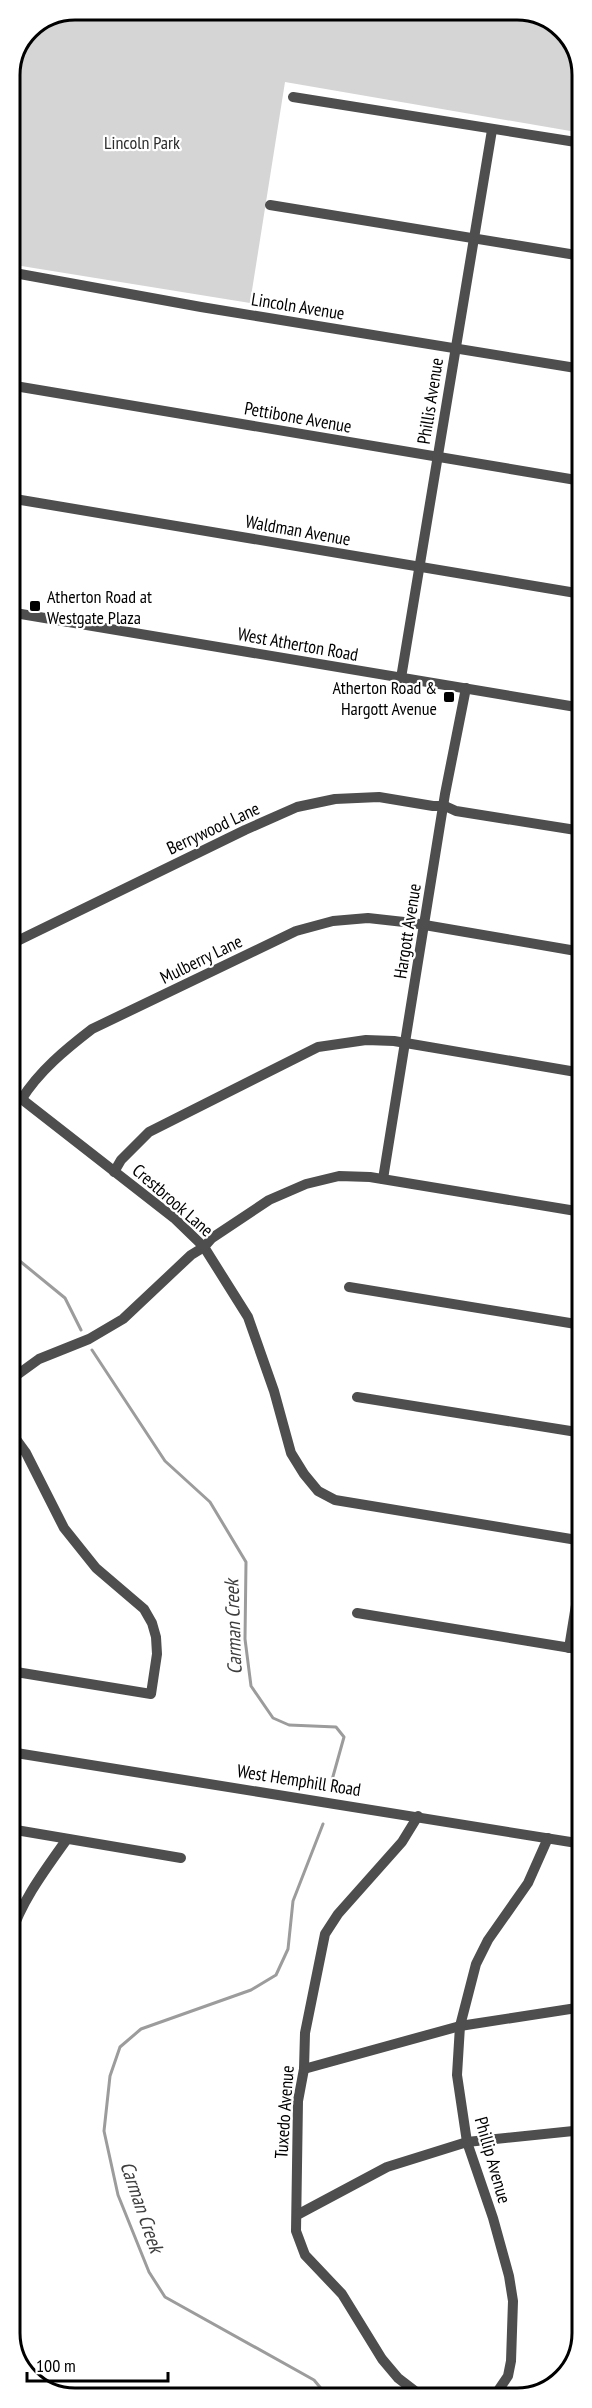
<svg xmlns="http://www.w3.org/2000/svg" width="592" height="2408" font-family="'PT Sans Narrow',sans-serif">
	<rect width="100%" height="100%" fill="#fff"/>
	<!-- park -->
	<polygon fill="#d5d5d5" points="75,9 525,10 561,26 582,62 582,133 285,82 250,303 9,264 9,74 29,28"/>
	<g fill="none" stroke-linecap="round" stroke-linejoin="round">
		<!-- stream -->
		<g stroke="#9c9c9c" stroke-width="3">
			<polyline points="10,1253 65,1298 81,1330"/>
			<polyline points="92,1350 165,1461 210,1502 246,1562 245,1639 251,1686 273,1718 289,1725 336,1727 344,1737 332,1780"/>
			<polyline points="323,1824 293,1901 288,1949 276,1975 251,1990 141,2029 120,2047 110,2076 104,2131 118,2195 149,2272 165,2297 314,2380 329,2398"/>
		</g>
		<!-- minor -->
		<g stroke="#4e4e4e" stroke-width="10">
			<polyline points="293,97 582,143"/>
			<polyline points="270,205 582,256"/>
			<polyline points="9,272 201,307 582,369"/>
			<polyline points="9,385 582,481"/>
			<polyline points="9,498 582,594"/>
			<polyline points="9,612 582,708"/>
			<polyline points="401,678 492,130"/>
			<polyline points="9,945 245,830 297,807 335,799 379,797 433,806 445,806 456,811 582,831"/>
			<polyline points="10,1090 174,1218 204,1247 248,1317 274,1391 291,1453 304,1474 318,1491 335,1500 583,1541"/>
			<path d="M21,1100c18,-29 45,-51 71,-71l204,-98 37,-10 35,-3 45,5 169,29"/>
			<polyline points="114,1172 121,1160 149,1132 318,1047 366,1040 394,1041 582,1073"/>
			<polyline points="383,1179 445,794 466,688"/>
			<polyline points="349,1287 582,1325"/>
			<polyline points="10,1380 39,1359 89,1339 123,1319 191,1255 204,1247 212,1238 269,1200 306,1184 339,1176 370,1177 582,1212"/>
			<polyline points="357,1397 583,1433"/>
			<polyline points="10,1431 26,1453 64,1528 96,1568 144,1609 152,1623 156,1637 157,1654 151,1694 10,1671"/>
			<polyline points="357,1613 583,1650"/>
			<polyline points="569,1648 583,1562"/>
			<polyline points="10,1752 583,1844"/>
			<polyline points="418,1816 402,1842 338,1914 325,1934 305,2033 304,2069 298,2101 296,2231 305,2255 342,2294 382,2359 398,2378 424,2398"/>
			<polyline points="10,1829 181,1858"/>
			<path d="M10,1937c12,-37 35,-67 57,-98"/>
			<polyline points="304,2069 460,2026 583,2007"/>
			<polyline points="297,2215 387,2167 467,2142 583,2130"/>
			<polyline points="493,2398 508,2376 511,2361 513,2301 509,2276 493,2218 467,2142 457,2075 460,2026 476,1964 488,1940 528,1883 548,1838"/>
			<polyline points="493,2398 536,2394"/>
		</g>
	</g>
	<!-- markers -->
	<g fill="#000" stroke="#fff" stroke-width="2">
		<rect x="29" y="600" width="12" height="12" rx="3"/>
		<rect x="443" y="691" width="12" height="12" rx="3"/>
	</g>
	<g text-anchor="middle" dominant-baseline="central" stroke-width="4.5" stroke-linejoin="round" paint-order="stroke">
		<!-- park labels -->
		<g font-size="18" fill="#2c2c2c" stroke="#fff">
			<text x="142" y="142">Lincoln Park</text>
		</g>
		<!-- street labels -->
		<g font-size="18" fill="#000" stroke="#fff">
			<text transform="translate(298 306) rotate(9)">Lincoln Avenue</text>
			<text transform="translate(430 401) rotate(-81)">Phillis Avenue</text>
			<text transform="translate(298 417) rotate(10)">Pettibone Avenue</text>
			<text transform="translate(298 530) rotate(10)">Waldman Avenue</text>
			<text transform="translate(298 644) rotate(10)">West Atherton Road</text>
			<text transform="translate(213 828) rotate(-25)">Berrywood Lane</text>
			<text transform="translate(407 931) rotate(-81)">Hargott Avenue</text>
			<text transform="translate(201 959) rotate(-26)">Mulberry Lane</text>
			<text transform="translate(173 1200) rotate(41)">Crestbrook Lane</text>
			<text transform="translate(299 1780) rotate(9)">West Hemphill Road</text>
			<text transform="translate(284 2112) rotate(-86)">Tuxedo Avenue</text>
			<text transform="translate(493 2160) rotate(74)">Phillip Avenue</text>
		</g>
		<!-- poi labels -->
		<g font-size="18" fill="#000" stroke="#fff" text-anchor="start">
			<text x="47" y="596">Atherton Road at<tspan x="47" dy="21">Westgate Plaza</tspan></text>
			<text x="437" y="687" text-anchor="end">Atherton Road &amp;<tspan x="437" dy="21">Hargott Avenue</tspan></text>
		</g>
		<!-- water labels -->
		<g font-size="20" font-style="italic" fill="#3d3d3d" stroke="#fff">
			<text transform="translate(233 1627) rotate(-92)">Carman Creek</text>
			<text transform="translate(142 2207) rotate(71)">Carman Creek</text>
		</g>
	</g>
	<!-- crop -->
	<path d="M0 0H592V2408H0ZM75 20H517A55 55 0 0 1 572 75V2333A55 55 0 0 1 517 2388H75A55 55 0 0 1 20 2333V75A55 55 0 0 1 75 20Z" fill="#fff" fill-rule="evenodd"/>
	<path fill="none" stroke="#000" stroke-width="3" d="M75 20H517A55 55 0 0 1 572 75V2333A55 55 0 0 1 517 2388H75A55 55 0 0 1 20 2333V75A55 55 0 0 1 75 20Z"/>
	<!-- scale -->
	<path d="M27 2372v9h141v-9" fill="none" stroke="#000000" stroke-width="3"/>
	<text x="36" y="2372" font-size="18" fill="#000000" stroke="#ffffff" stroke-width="4.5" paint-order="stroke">100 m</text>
</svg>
